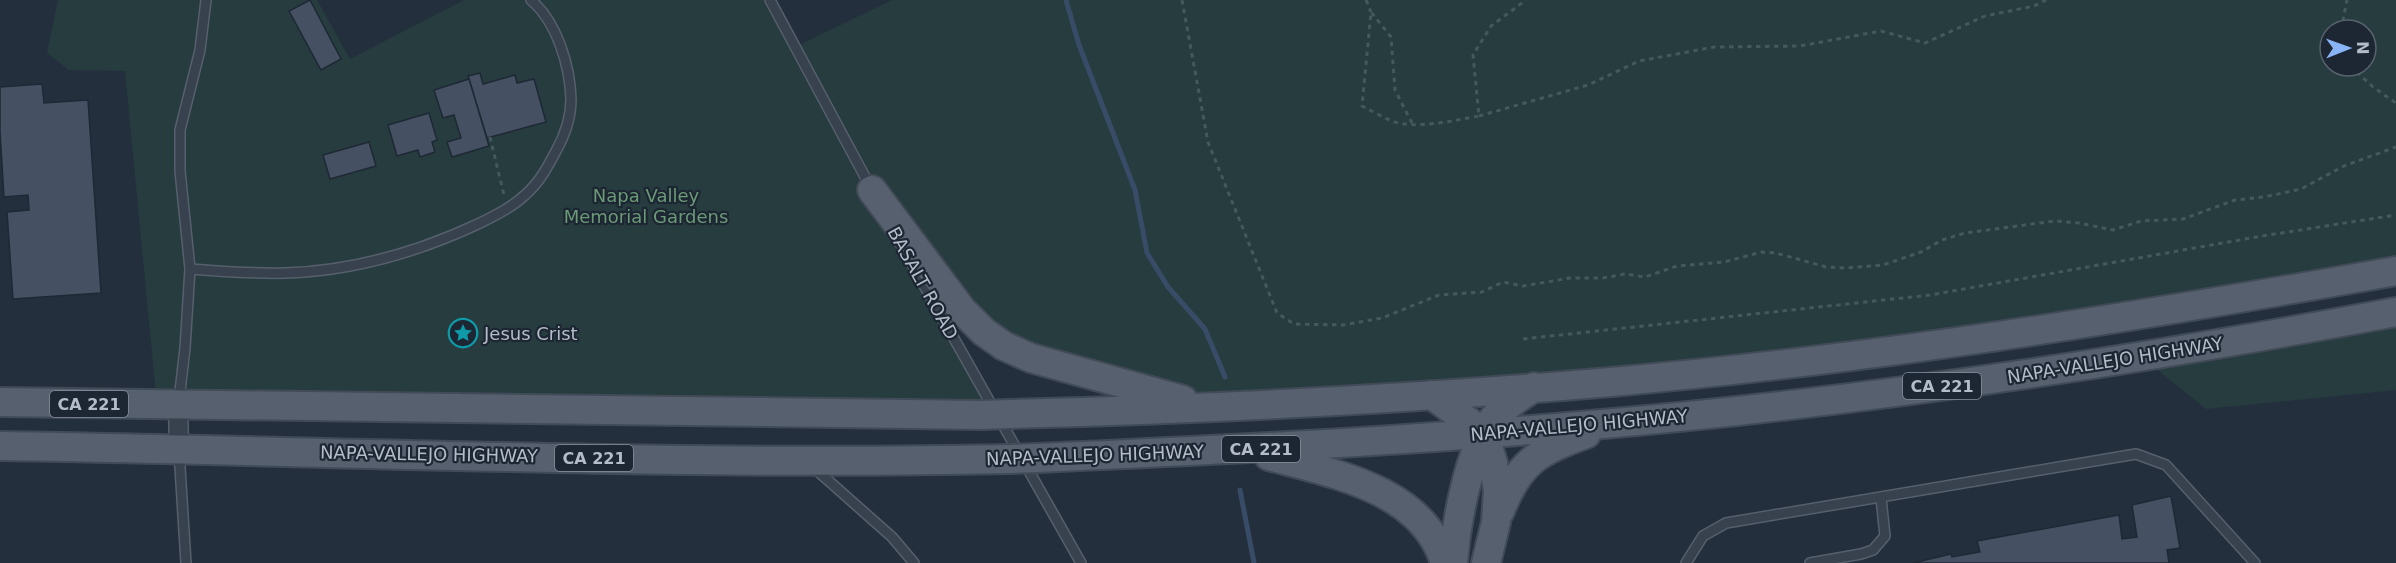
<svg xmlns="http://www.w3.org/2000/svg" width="2396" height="563" font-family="'DejaVu Sans',sans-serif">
	<rect width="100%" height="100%" fill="#242f3e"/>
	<!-- green -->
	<g fill="#263c3f" fill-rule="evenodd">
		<path d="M58,0h259l33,59 114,-59h306l25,47 97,-47h1504v271l-123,22 -841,102 -128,-7 -90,21 -210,-63 -129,-152 121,218 -839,-7 -32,-334 -56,-1 -22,-17zM2330,30h36v36h-36z"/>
		<polygon points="2396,312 2396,390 2206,409 2140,356"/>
	</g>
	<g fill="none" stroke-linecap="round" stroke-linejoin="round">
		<!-- stream -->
		<g stroke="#394c67" stroke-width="5">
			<polyline points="1066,0 1079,45 1135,190 1147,253 1168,287 1205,329 1225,377"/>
			<polyline points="1240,490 1254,563"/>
		</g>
	</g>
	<!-- building -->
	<g fill="#455162" stroke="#1f2835" stroke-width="1.5">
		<polygon points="310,0 341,59 321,70 289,11"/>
		<polygon points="480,73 483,84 515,75 517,83 534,79 546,122 487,138 468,76"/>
		<polygon points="469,79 489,146 452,157 447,142 461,138 454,115 443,118 434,90"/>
		<polygon points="42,84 44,103 88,100 101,293 13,299 7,212 29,210 28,195 4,197 0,132 0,87"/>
		<polygon points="429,113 437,140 432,142 435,152 420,157 418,150 397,156 388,125"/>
		<polygon points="369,142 376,166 330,179 323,155"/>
		<polygon points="2171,496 2180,548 2167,550 2169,563 1913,563 1951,554 1952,557 1980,552 1977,541 2119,515 2122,539 2137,537 2132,505"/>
	</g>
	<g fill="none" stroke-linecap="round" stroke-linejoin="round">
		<!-- lane casing -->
		<g stroke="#565f6c" stroke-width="12">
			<g id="lane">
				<polyline points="770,0 871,188"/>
				<polyline points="913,266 1081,563"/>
				<polyline points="190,269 180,171 180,130 200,50 206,0"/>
				<path d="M179,400l6,-52 5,-79c31,2 64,5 95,4 68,-2 133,-21 193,-49 16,-8 33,-16 47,-29 14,-12 22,-27 31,-44 9,-16 15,-33 15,-52 -1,-33 -14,-77 -40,-99"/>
				<polyline points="179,451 186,563"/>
				<polyline points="813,467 892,537 914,563"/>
				<polyline points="1686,563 1703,536 1726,523 2136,454 2166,465 2255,563"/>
				<polyline points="1810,563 1861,554 1873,550 1885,536 1881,498"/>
			</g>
		</g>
		<!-- street casing -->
		<g stroke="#565f6c" stroke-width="21">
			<polyline id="street" points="178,405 179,449"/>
		</g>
		<!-- primary casing -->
		<g stroke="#414a57" stroke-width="32">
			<g id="primary">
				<polyline points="872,190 962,310 984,332 1004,346 1031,358 1183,400"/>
				<polyline points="1432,395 1484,433 1493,463 1498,490 1496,522 1486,563"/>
				<polyline points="0,402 982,415"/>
				<path d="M1009,414c201,-5 402,-15 602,-32 263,-23 525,-65 785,-111"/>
				<path d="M0,446c336,5 673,20 1009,13"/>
				<path d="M1269,456c65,18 154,33 176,107"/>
				<path d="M1038,458c233,-10 467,-22 699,-47 221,-24 441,-58 659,-99"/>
				<path d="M1500,511c19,-49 38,-60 86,-77"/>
				<path d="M1453,563c3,-39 16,-115 41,-145 12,-13 26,-21 40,-31"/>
			</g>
		</g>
		<!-- path -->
		<g stroke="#44595c" stroke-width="3" stroke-dasharray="4.5 4.5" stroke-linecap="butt">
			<polyline points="1182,0 1208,142 1277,313 1294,324 1343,325 1382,318 1439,295 1482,292 1503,282 1523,286 1570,278 1603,278 1625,274 1645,277 1677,266 1724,262 1762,252 1776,253 1826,267 1845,268 1883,265 1921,252 1942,240 1965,233 2055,221 2079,223 2113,230 2141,221 2183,219 2235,200 2264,197 2301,189 2344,166 2396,147"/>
			<polyline points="1366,0 1371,12"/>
			<polyline points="2341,30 2347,0"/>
			<polyline points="2350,66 2373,87 2396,103"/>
			<polyline points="1479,116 1588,85 1639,61 1714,47 1800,46 1881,31 1925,43 1985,16 2034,6 2046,0"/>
			<path d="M1412,123l-17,-33 -4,-53 -20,-25 -9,94c10,5 20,11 30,15 23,9 63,-1 87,-5l-6,-61 18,-29 35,-26"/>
			<polyline points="490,137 504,195"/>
			<polyline points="1523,339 1930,295 2262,236 2396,215"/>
		</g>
		<!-- lane -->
		<use href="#lane" stroke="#38414e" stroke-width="9"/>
		<!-- street -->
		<use href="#street" stroke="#38414e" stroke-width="18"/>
		<!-- primary -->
		<use href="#primary" stroke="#56606e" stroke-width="28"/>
		<!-- primary-bridge casing -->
		<g stroke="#414a57" stroke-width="32" stroke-linecap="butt">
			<g id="primary-bridge">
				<polyline points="982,415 1009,414"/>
				<polyline points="1009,459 1038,458"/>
			</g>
		</g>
		<!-- primary-bridge -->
		<use href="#primary-bridge" stroke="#56606e" stroke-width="28"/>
	</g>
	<!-- icons -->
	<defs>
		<g id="sight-ring" transform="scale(1.5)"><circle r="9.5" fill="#1d2633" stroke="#0f9aa8" stroke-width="1.5"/><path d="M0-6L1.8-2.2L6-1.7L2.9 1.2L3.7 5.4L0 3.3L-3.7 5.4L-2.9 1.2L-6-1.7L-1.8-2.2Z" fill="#0f9aa8"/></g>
	</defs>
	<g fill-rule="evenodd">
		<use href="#sight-ring" x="463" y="333"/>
	</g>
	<g text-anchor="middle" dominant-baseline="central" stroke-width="4.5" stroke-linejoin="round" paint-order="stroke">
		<!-- shield labels -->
		<g fill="#1d2633" stroke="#878f9c" stroke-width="1.5">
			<rect x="1903" y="373" width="78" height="26" rx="4.5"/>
			<rect x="50" y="391" width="78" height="26" rx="4.5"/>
			<rect x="1222" y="436" width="78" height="26" rx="4.5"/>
			<rect x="555" y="445" width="78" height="26" rx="4.5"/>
		</g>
		<g font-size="16" font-weight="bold" fill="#b4bcc9">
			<text x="1942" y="386">CA 221</text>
			<text x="89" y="404">CA 221</text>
			<text x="1261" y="449">CA 221</text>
			<text x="594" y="458">CA 221</text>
		</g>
		<!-- park labels -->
		<g font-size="18" fill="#6b9a76" stroke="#1d2633">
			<text x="646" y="195">Napa Valley<tspan x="646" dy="21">Memorial Gardens</tspan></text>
		</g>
		<!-- street labels -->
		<g font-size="18" fill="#b4bcc9" stroke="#1d2633">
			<text transform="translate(923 283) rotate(61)">BASALT ROAD</text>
			<text transform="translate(2115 360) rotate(-9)">NAPA-VALLEJO HIGHWAY</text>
			<text transform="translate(1579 425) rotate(-5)">NAPA-VALLEJO HIGHWAY</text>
			<text transform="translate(429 454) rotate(1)">NAPA-VALLEJO HIGHWAY</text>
			<text transform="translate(1095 455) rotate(-2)">NAPA-VALLEJO HIGHWAY</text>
		</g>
		<!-- poi labels -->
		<g font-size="18" fill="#b4bcc9" stroke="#1d2633" text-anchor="start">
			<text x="484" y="333">Jesus Crist</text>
		</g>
	</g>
	<!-- north arrow -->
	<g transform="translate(2348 48) rotate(89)"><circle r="28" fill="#1d2633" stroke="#59626f" stroke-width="1.5"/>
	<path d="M0-4.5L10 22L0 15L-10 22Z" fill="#8ab4f8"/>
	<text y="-9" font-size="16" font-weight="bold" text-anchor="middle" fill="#b4bcc9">N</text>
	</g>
</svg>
